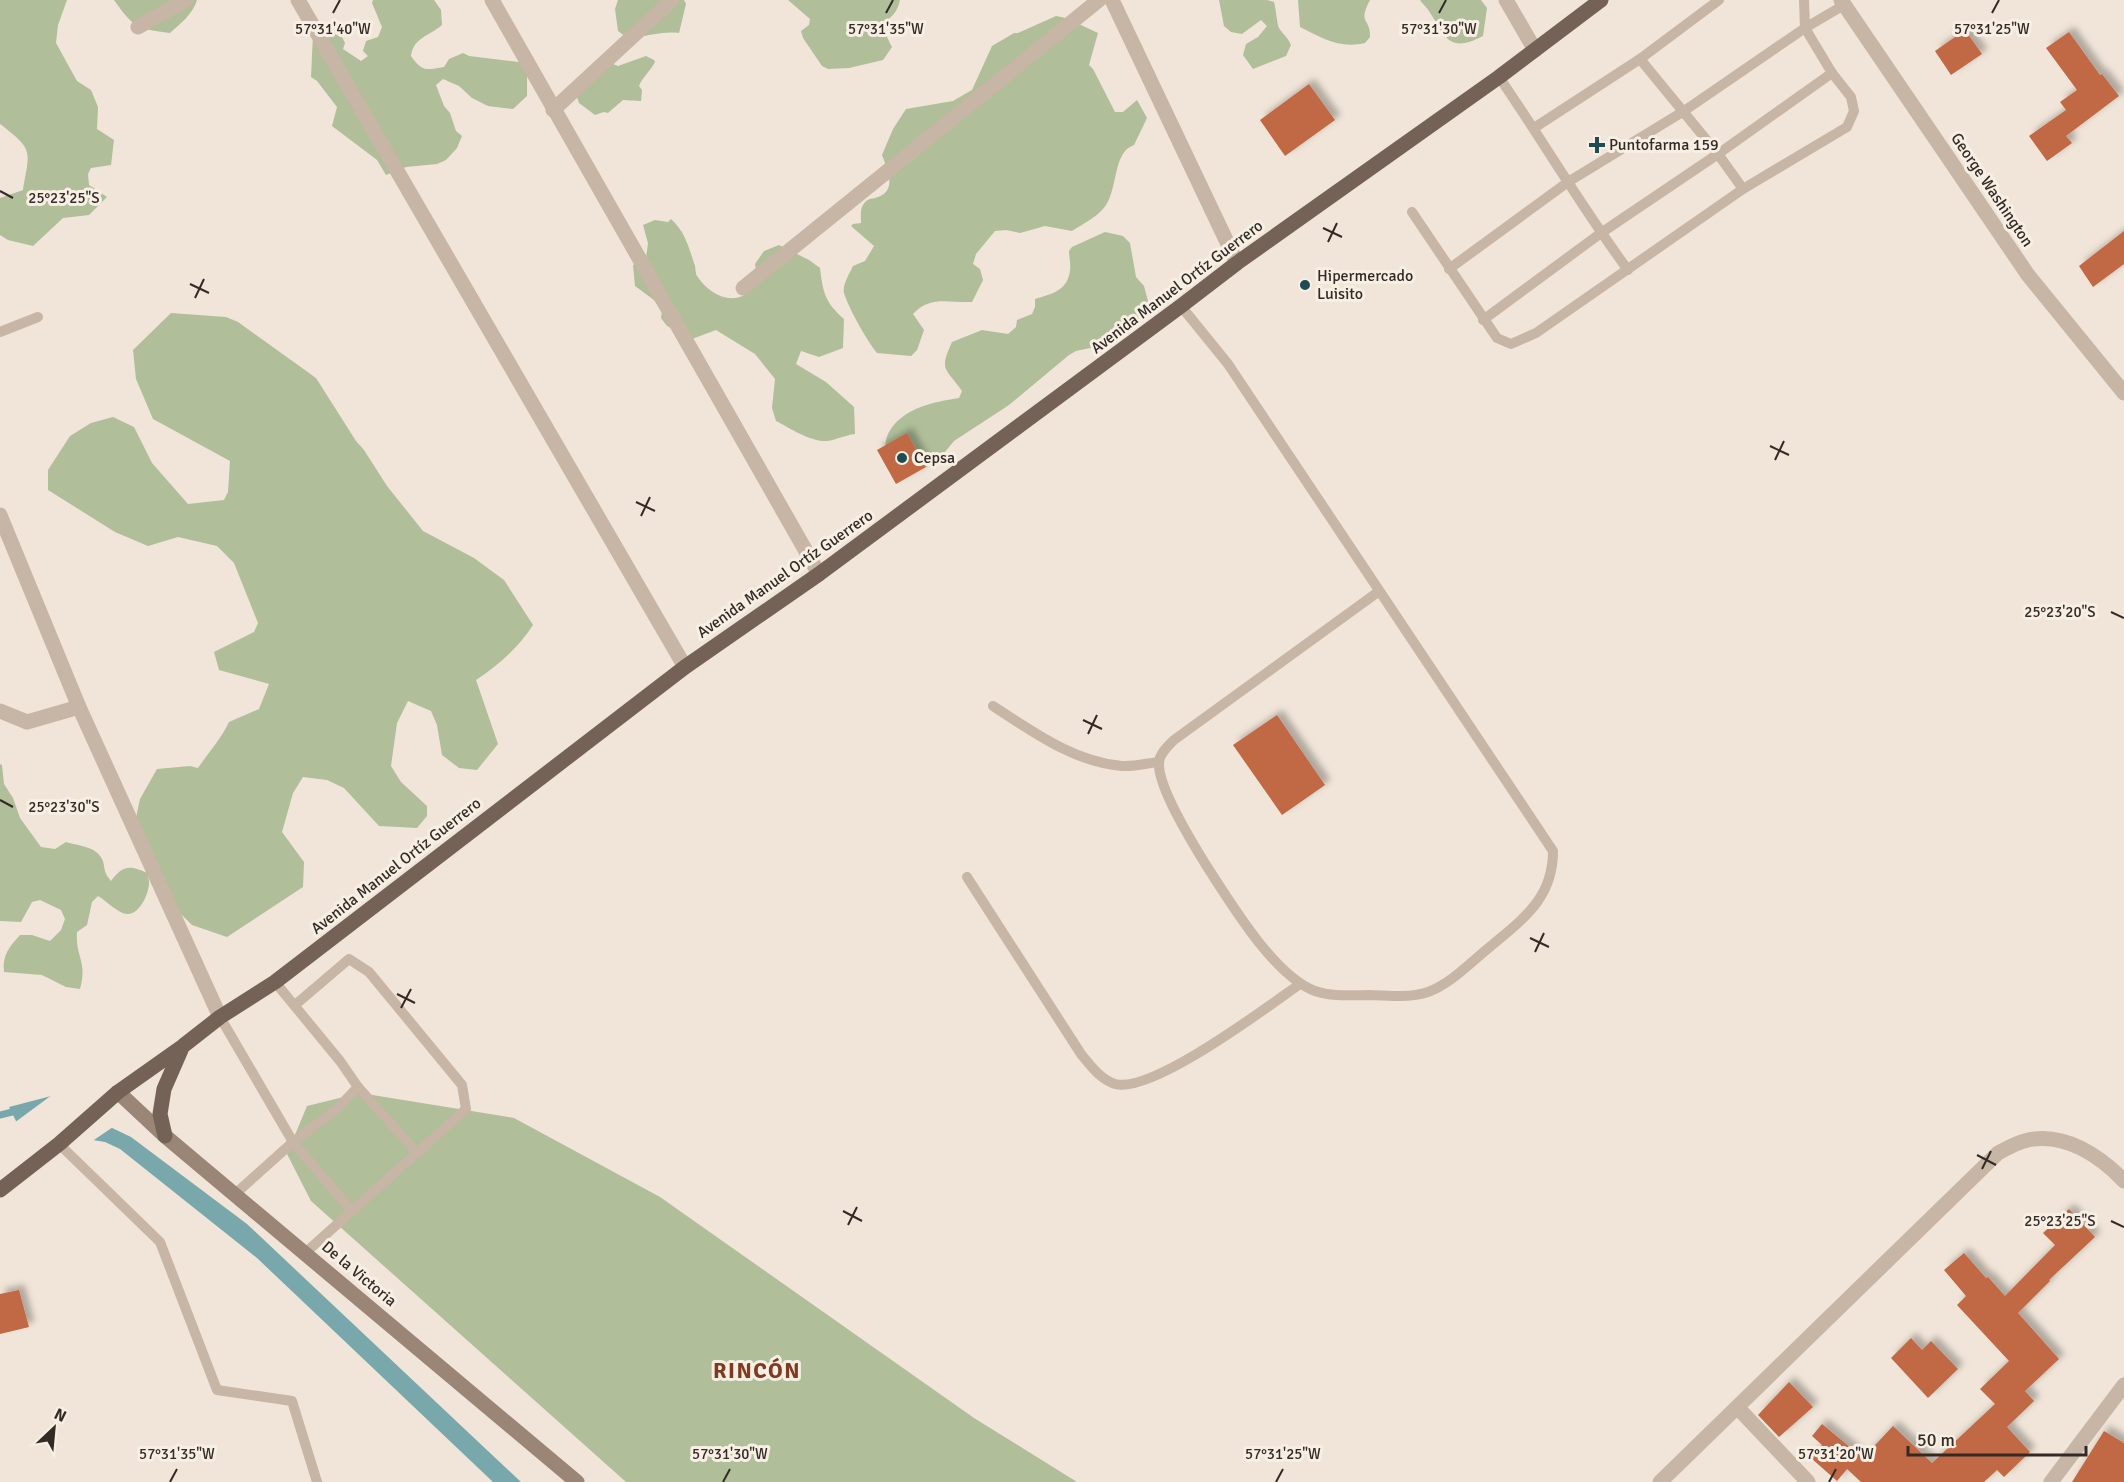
<svg xmlns="http://www.w3.org/2000/svg" width="2124" height="1482" font-family="Signika,sans-serif">
	<defs>
		<filter id="shadow"><feDropShadow dx="5.5" dy="-5.5" stdDeviation="3" flood-color="#0004"/></filter>
	</defs>
	<rect width="100%" height="100%" fill="#f0e5d8"/>
	<!-- green -->
	<g fill="#b0be99">
		<path d="M0,0h67l-9,25 -2,18 21,38 14,9 7,17 -1,22 17,11 -3,25 -20,3 -3,6 1,11 18,12 -18,18 -26,3 -30,28 -25,-6 -8,-5v-37l23,-8c7,-40 11,-40 -23,-66z"/>
		<path d="M114,0h83c-4,14 -17,24 -27,33 -33,-4 -37,-6 -56,-33z"/>
		<path d="M373,0h61l7,10 1,15c-13,11 -29,13 -31,31 11,16 15,14 33,11l5,-8 14,-6 6,3 58,7v33l-14,13 -25,-3 -16,-8 -13,-12 -16,-7 -7,6 8,21 6,7 6,18 6,5 -5,12 -11,12 -9,4 -31,3 -20,8 -9,-15 -45,-34 5,-19 -20,-26 -6,-4c1,-11 1,-43 4,-51l27,11 3,6 -2,6 18,12 7,-5 -5,-5 3,-10 12,-4 4,-10 -10,-24z"/>
		<path d="M618,0h66l2,4 -7,29c-17,-2 -32,3 -50,6l-11,-8 -3,-22z"/>
		<path d="M788,0h112c-6,28 -26,11 -8,47l-9,13 -34,8 -21,1 -6,-3 -19,-28 -2,-7 8,-6 1,-6z"/>
		<path d="M1219,0h48l7,2c2,7 3,22 5,26 4,7 8,8 12,17l-5,11 -33,13 -10,-14 3,-11 12,-7 9,-11 -6,-6 -19,14 -11,-2 -7,-6z"/>
		<path d="M1298,0h72c-13,24 1,18 0,37l-5,6c-25,6 -43,-5 -65,-16z"/>
		<path d="M1420,0h61l6,8 -4,28c-35,18 -37,1 -54,-25 -2,-4 -7,-7 -9,-11z"/>
		<path d="M1056,16l10,2 32,15 -9,32 4,4 22,43h8l14,-12 10,18 -13,27c-21,7 -16,42 -28,60 -7,11 -23,19 -34,26l-27,-5 -25,7 -14,-3 -11,1 -19,23 -3,10 7,5 3,11 -11,22c-23,1 -42,-7 -59,12l11,16 -7,20 -6,6 -34,-3c-10,-12 -29,-46 -33,-60 -2,-8 6,-20 9,-27l12,-5 9,-15 -23,-20 2,-2 8,-1c0,-6 -1,-13 2,-18 3,-5 6,-6 12,-7 23,-6 13,-27 7,-43l11,-26 13,-20 47,-8 19,-11 20,-44 22,-13h4z"/>
		<path d="M646,56l8,4 1,2c-5,10 -12,14 -16,24l3,4 -1,11 -18,-1 -15,13 -4,-1 -9,3 -16,-12 -4,-12 38,-27 5,2z"/>
		<path d="M671,219c14,13 17,26 23,44 2,4 1,10 3,13 12,19 37,31 54,14 8,-8 6,-15 4,-26l9,-13 15,-6 30,15 11,8c3,25 5,34 24,51l-1,29 -24,9 -18,-6 -5,13 30,18 28,25 1,27c-10,1 -19,6 -28,7 -17,1 -37,-13 -51,-20l-4,-13 3,-29 -20,-25 -39,-24 -24,9 -25,-13 -6,-8 1,-7 -8,-11 -19,-14 -2,-21 13,-7 2,-15 -5,-18 12,-5 13,2z"/>
		<path d="M1105,232l18,4 7,7 6,34 8,9 4,15 -9,22 -13,11 -17,10 -33,7 -7,4 -60,50 -55,36 -19,23 -14,4 -37,-12c1,-7 1,-17 5,-24 14,-24 44,-30 70,-34l3,-7c-17,-24 -23,-20 -10,-49l30,-12 26,4 8,-7 1,-7 15,-6 3,-7v-8c16,-5 33,-8 35,-29 1,-6 -1,-13 -1,-19l3,-4z"/>
		<path d="M171,313l55,4 12,5 78,56 40,63 8,9 23,36 36,45 51,27 30,22 29,45c-16,24 -34,40 -57,55l22,64 -21,26 -18,-2 -17,-13 -5,-30 -6,-14 -23,-10 -11,22 -6,43 10,16 26,24v10l-10,12 -38,-2 -35,-38 -17,-8 -24,-3 -10,16 -11,39 22,30 -1,25 -76,50 -35,-12 -13,-13 -46,-80 7,-33 17,-30 33,-3 8,2c11,-16 23,-29 31,-46l30,-13 10,-25 -50,-14 -5,-18 40,-20 4,-9 -24,-60 -17,-17 -39,-9 -30,9 -33,-14 -67,-42v-20l22,-34 21,-13 22,-6 21,10 18,36 36,41 36,-4 4,-8 2,-31 -77,-42 -17,-40 -3,-29z"/>
		<path d="M0,764l2,1 2,19 9,14 7,20 21,29 14,2 11,-7c12,4 30,4 36,17 4,9 0,11 9,22 12,-16 19,-16 36,-8 1,3 2,7 2,10 0,10 -9,31 -21,31 -10,0 -21,-13 -30,-18l-6,6 -5,23 -10,7c-2,24 11,30 3,57l-14,-2 -24,-12 -38,-3c-2,-16 5,-25 16,-37h12l18,6 11,-11 4,-11 -4,-9 -21,-10 -8,2 -11,20 -21,-1z"/>
		<polygon points="360,1093 514,1118 660,1197 974,1418 1077,1482 626,1482 311,1201 287,1154 307,1106"/>
	</g>
	<!-- water -->
	<g fill="#78a8ab">
		<polygon points="59,1094 20,1129 9,1107"/>
		<polygon points="108,1126 131,1137 247,1224 521,1482 493,1482 257,1258 120,1149 105,1142 93,1140"/>
	</g>
	<!-- pier -->
	<g fill="#f0e5d8">
		<polygon points="60,1091 62,1093 61,1096 22,1131 18,1131 14,1123 56,1092"/>
		<polygon points="107,1124 113,1127 91,1142 91,1138"/>
	</g>
	<g fill="none" stroke-linecap="round" stroke-linejoin="round">
		<!-- stream -->
		<polyline stroke="#78a8ab" stroke-width="7" points="0,1115 20,1110"/>
	</g>
	<!-- building -->
	<g fill="#c16745" filter="url(#shadow)">
		<polygon points="1965,30 1982,54 1951,75 1935,51"/>
		<polygon points="2069,32 2100,75 2102,74 2119,96 2066,136 2072,143 2047,161 2029,136 2066,110 2060,102 2077,90 2046,48"/>
		<polygon points="1309,84 1335,120 1285,156 1260,120"/>
		<polygon points="2124,231 2124,264 2093,287 2079,266"/>
		<polygon points="907,433 926,467 896,484 877,450"/>
		<polygon points="1277,715 1325,785 1282,815 1233,745"/>
		<polygon points="2069,1209 2095,1237 2049,1280 2050,1281 2018,1313 2059,1359 2025,1391 2034,1401 2007,1427 2030,1452 2004,1477 1997,1470 1984,1482 1861,1482 1847,1469 1837,1481 1811,1458 1822,1445 1812,1436 1822,1424 1863,1458 1893,1426 1932,1463 1995,1404 1980,1389 2009,1361 1957,1305 1966,1296 1944,1270 1964,1253 1986,1278 1988,1277 2005,1296 2055,1245 2043,1233"/>
		<polygon points="19,1290 29,1327 0,1334 0,1294"/>
		<polygon points="1911,1338 1922,1350 1931,1341 1958,1369 1928,1398 1891,1358"/>
		<polygon points="1789,1382 1813,1407 1779,1437 1758,1415"/>
		<polygon points="2104,1431 2124,1443 2124,1482 2072,1482"/>
	</g>
	<g fill="none" stroke-linecap="round" stroke-linejoin="round">
		<!-- service -->
		<g stroke="#c7b5a5" stroke-width="10">
			<polyline points="1640,59 1718,154 1743,189"/>
			<path d="M1499,77c44,64 83,131 129,193"/>
			<polyline points="1534,128 1640,59 1719,0"/>
			<polyline points="1412,212 1497,338 1511,344 1536,333 1743,189 1847,127 1854,111 1851,97 1832,73 1805,28 1804,0"/>
			<polyline points="1449,269 1568,182 1684,111 1805,28 1844,5"/>
			<path d="M1181,306l47,58 325,487c0,47 -29,67 -62,95 -19,15 -39,37 -63,46 -18,6 -39,4 -58,3 -18,0 -38,2 -55,-4 -41,-15 -85,-89 -109,-126 -13,-21 -49,-79 -47,-103 1,-9 9,-16 15,-22l204,-148"/>
			<polyline points="1483,320 1601,233 1718,154 1832,73"/>
			<polyline points="0,332 38,317"/>
			<path d="M993,706c40,26 81,56 129,60 12,1 26,-3 37,-4"/>
			<path d="M967,877l114,177c10,12 19,25 34,30 37,10 152,-77 185,-100"/>
			<polyline points="295,1005 349,959 369,972 462,1085 466,1109 305,1253"/>
			<polyline points="220,1017 293,1142 352,1211"/>
			<polyline points="358,1087 417,1153"/>
			<polyline points="59,1144 160,1242 217,1390 292,1401 317,1482"/>
			<polyline points="235,1194 293,1142 337,1109 358,1087 340,1061 275,982"/>
		</g>
		<!-- minor -->
		<g stroke="#c7b5a5" stroke-width="15">
			<polyline points="298,0 685,667"/>
			<polyline points="492,0 819,574"/>
			<polyline points="1112,0 1237,263"/>
			<polyline points="1506,0 1535,50"/>
			<polyline points="1841,0 2028,275 2124,393"/>
			<polyline points="138,27 186,0"/>
			<polyline points="553,110 672,0"/>
			<polyline points="743,288 1099,0"/>
			<polyline points="0,515 79,707 220,1017"/>
			<polyline points="0,711 27,722 79,707"/>
			<polyline points="1738,1408 1808,1482"/>
			<path d="M1660,1482l338,-329c9,-5 20,-11 30,-13 37,-8 72,16 96,41"/>
			<polyline points="2051,1482 2124,1385"/>
		</g>
		<!-- secondary -->
		<polyline stroke="#9a8576" stroke-width="15" points="118,1092 165,1136 577,1482"/>
		<!-- primary -->
		<g stroke="#746257" stroke-width="15">
			<polyline points="165,1136 160,1114 164,1089 181,1050"/>
			<polyline points="0,1190 59,1144 118,1092 183,1046 220,1017 275,982 685,667 819,574 1181,306 1237,263 1499,77 1601,0"/>
		</g>
	</g>
	<!-- ticks -->
	<path fill="none" stroke="#332a26" stroke-width="2" d="M333,13l7,-13M886,13l7,-13M1439,13l7,-13M1992,13l7,-13M0,191l13,7M1323,228l19,9M1328,242l9,-19M190,284l19,9M195,298l9,-19M1770,446l19,9M1775,460l9,-19M636,502l19,9M641,516l9,-19M2111,612l13,6M1083,720l19,9M1088,734l9,-19M0,800l13,7M1530,938l19,9M1535,952l9,-19M397,994l18,9M401,1008l10,-19M1977,1155l19,10M1982,1169l9,-18M843,1211l19,10M2111,1221l13,6M848,1225l9,-18M170,1482l7,-13M723,1482l7,-13M1276,1482l7,-13M1829,1482l7,-13"/>
	<!-- markers -->
	<g fill="#1d4d52" stroke="#f8efe4" stroke-width="2">
		<path d="M1594 136h6v6h6v6h-6v6h-6v-6h-6v-6h6z"/>
		<circle cx="1305" cy="285" r="6"/>
		<circle cx="902" cy="458" r="6"/>
	</g>
	<g text-anchor="middle" dominant-baseline="central" stroke-width="6" stroke-linejoin="round" paint-order="stroke">
		<!-- poi labels -->
		<g font-size="16" fill="#332a26" stroke="#f8efe4" text-anchor="start">
			<text x="1609" y="145">Puntofarma 159</text>
			<text x="1317" y="276">Hipermercado<tspan x="1317" dy="18">Luisito</tspan></text>
			<text x="914" y="458">Cepsa</text>
		</g>
		<!-- street labels -->
		<g font-size="16" fill="#332a26" stroke="#f8efe4">
			<text transform="translate(1992 190) rotate(56)">George Washington</text>
			<text transform="translate(1177 287) rotate(-37)">Avenida Manuel Ortíz Guerrero</text>
			<text transform="translate(785 574) rotate(-35)">Avenida Manuel Ortíz Guerrero</text>
			<text transform="translate(396 866) rotate(-38)">Avenida Manuel Ortíz Guerrero</text>
			<text transform="translate(359 1274) rotate(40)">De la Victoria</text>
		</g>
		<!-- district labels -->
		<g font-size="22" font-weight="bold" letter-spacing="1.5" fill="#7e3b22" stroke="#f8efe4">
			<text x="757" y="1370">RINCÓN</text>
		</g>
	</g>
	<g font-size="15" text-anchor="middle" fill="#332a26" stroke="#f8efe4" stroke-width="6" stroke-linejoin="round" paint-order="stroke">
		<text x="333" y="34">57°31'40"W</text>
		<text x="886" y="34">57°31'35"W</text>
		<text x="1439" y="34">57°31'30"W</text>
		<text x="1992" y="34">57°31'25"W</text>
		<text x="64" y="203">25°23'25"S</text>
		<text x="2060" y="617">25°23'20"S</text>
		<text x="64" y="812">25°23'30"S</text>
		<text x="2060" y="1226">25°23'25"S</text>
		<text x="177" y="1459">57°31'35"W</text>
		<text x="730" y="1459">57°31'30"W</text>
		<text x="1283" y="1459">57°31'25"W</text>
		<text x="1836" y="1459">57°31'20"W</text>
	</g>
	<!-- north arrow -->
	<g transform="translate(54 1428) rotate(26)" stroke="#f8efe4" stroke-width="4.5" paint-order="stroke">
	<path d="M0-4.5L10 22L0 15L-10 22Z" fill="#332a26"/>
	<text y="-9" font-size="16" font-weight="bold" text-anchor="middle" fill="#332a26">N</text>
	</g>
	<!-- scale -->
	<path d="M1908 1446v9h178v-9" fill="none" stroke="#332a26" stroke-width="3"/>
	<text x="1917" y="1446" font-size="18" fill="#332a26" stroke="#f8efe4" stroke-width="4.5" paint-order="stroke">50 m</text>
</svg>
